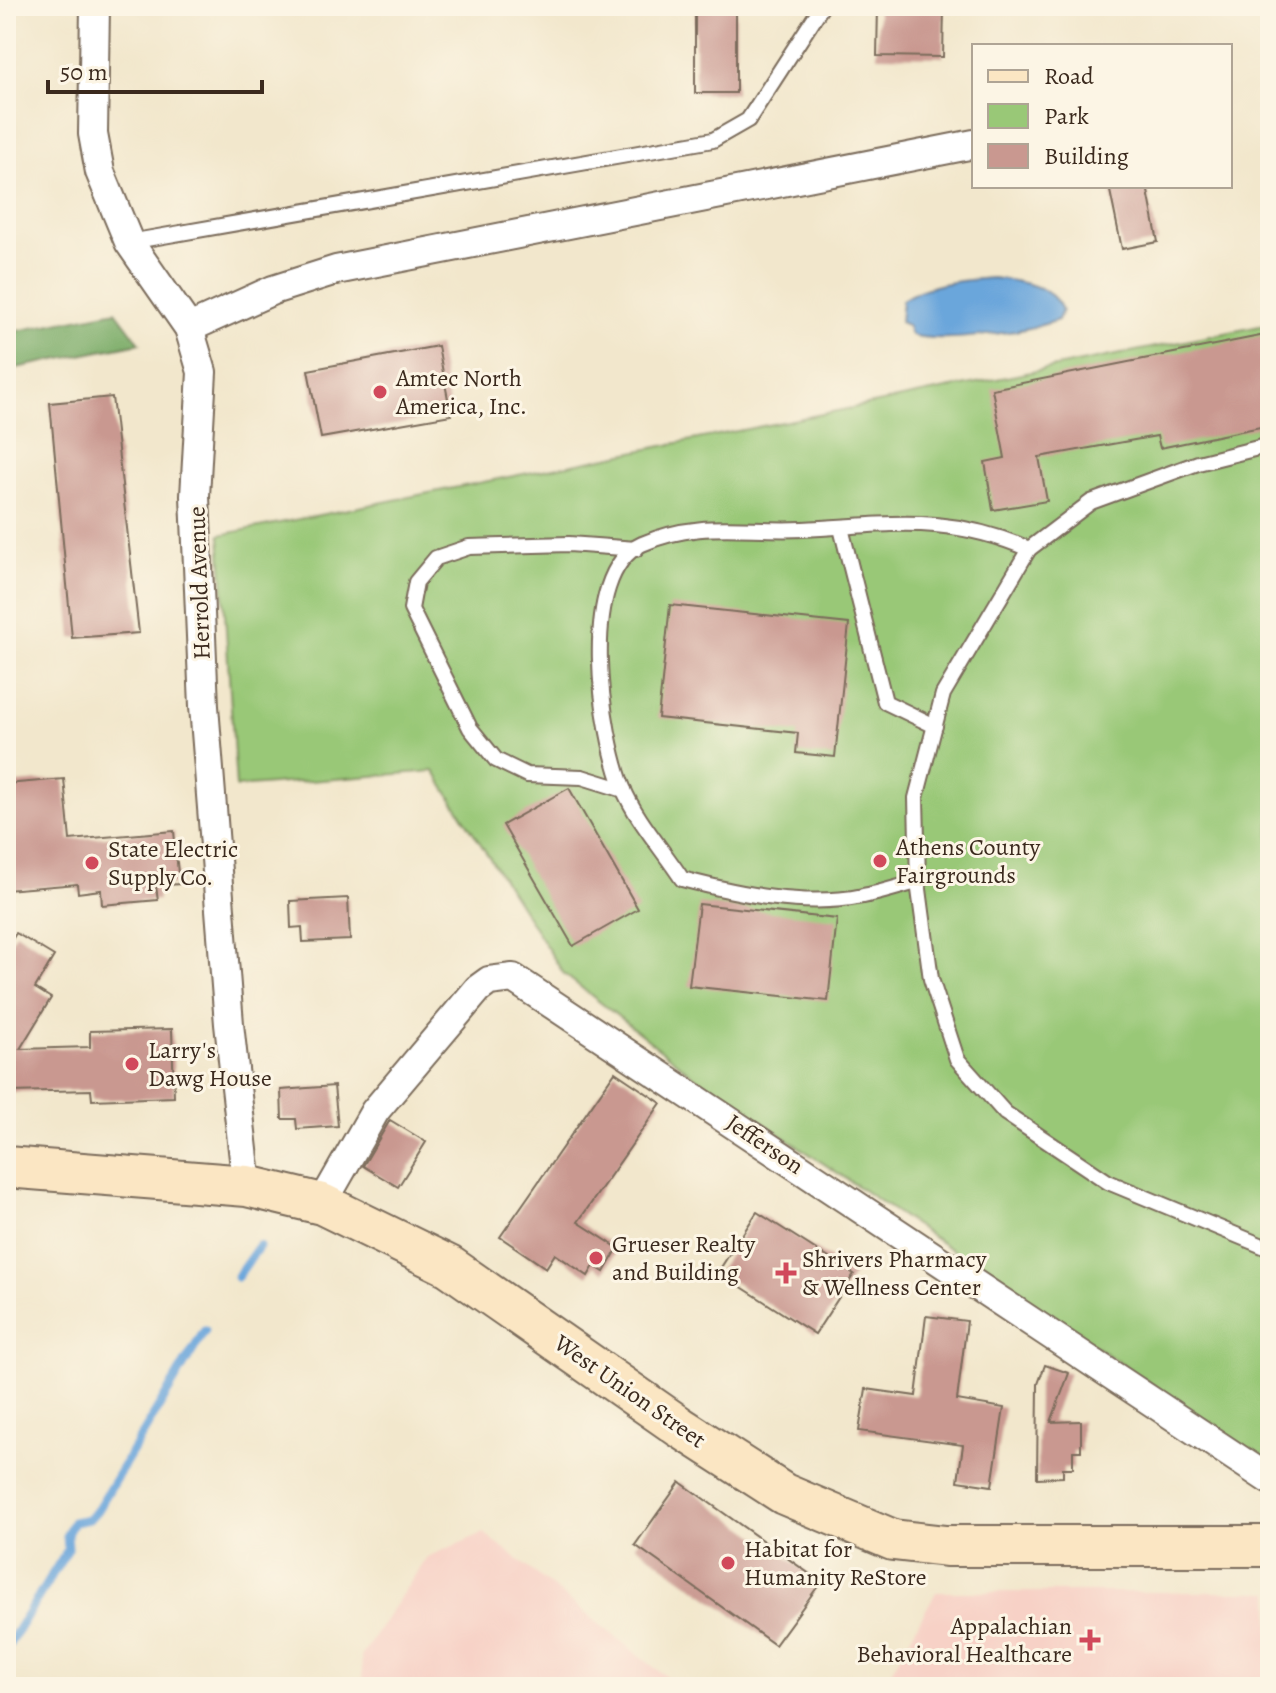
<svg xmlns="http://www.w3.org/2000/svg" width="1276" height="1693" font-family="Alegreya,serif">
	<rect width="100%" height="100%" fill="#fcf5e5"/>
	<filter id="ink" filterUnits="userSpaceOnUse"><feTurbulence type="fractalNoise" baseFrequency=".0125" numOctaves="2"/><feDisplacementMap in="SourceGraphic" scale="16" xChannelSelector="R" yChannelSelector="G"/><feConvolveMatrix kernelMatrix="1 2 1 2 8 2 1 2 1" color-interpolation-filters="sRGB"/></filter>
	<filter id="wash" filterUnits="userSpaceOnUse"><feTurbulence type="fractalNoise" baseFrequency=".006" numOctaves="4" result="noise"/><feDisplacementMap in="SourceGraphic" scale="32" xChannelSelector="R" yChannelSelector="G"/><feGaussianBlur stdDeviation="1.8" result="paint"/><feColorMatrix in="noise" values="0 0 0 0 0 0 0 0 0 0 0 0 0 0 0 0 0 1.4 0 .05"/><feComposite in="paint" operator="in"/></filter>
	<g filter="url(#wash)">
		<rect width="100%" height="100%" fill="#f2e7cc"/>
		<!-- built -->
		<g fill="#f7d1c6">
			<polygon points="484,1533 679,1687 363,1687 361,1656 427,1557"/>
			<polygon points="936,1592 1270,1592 1270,1687 882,1687"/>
		</g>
		<!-- green -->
		<polygon fill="#99c877" stroke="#6a794a" stroke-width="2" points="1270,324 1270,1464 698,1079 564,974 434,771 236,787 220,535"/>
		<!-- forest -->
		<polygon fill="#7aac68" stroke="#5a6b43" stroke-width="2" points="116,311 140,343 6,370 6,333"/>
		<!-- water -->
		<path fill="#6aa6db" stroke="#52687c" stroke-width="2" d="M992,278c26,3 59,6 70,32l-4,10c-34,12 -114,24 -147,15l-4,-10 -7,-3 2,-22c28,-18 58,-19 90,-22z"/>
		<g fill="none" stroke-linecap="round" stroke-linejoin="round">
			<!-- stream -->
			<g stroke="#6aa6db" stroke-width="9">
				<polyline points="237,1277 259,1246"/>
				<polyline points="6,1649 68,1549 67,1534 73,1522 89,1519 97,1510 205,1330"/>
			</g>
		</g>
		<g id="blocks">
			<!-- building -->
			<g fill="#c99890">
				<rect x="695" y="6" width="41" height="87"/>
				<polygon points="878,6 944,6 943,57 877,56"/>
				<polygon points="1109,186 1147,186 1158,242 1122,249"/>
				<polygon points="1270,334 1270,425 1160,448 1157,436 1039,457 1047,501 993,510 985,462 1005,458 992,389"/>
				<polygon points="438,346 451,415 321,438 308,370"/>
				<polygon points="112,397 139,633 72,638 50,403"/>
				<polygon points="670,605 849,624 835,757 796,753 798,733 658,718"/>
				<polygon points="64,779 70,840 174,831 179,884 156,886 158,900 102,905 101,890 78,893 77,884 6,890 6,784"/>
				<polygon points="569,788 638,909 573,946 503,825"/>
				<polygon points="348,898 350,940 303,942 302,927 291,928 290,901"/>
				<polygon points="699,904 837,919 828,1001 689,986"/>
				<polygon points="16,933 54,956 35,988 51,998 20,1049 90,1047 90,1031 172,1029 174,1097 92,1100 91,1090 9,1092 6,949"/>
				<polygon points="615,1072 661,1103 578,1222 618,1248 604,1272 594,1266 588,1276 555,1254 546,1268 500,1237"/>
				<polygon points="334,1086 338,1126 297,1129 296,1119 282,1119 281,1090"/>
				<polygon points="390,1120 426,1142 398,1187 363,1166"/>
				<polygon points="757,1212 854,1274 815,1334 718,1272"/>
				<polygon points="926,1316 967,1321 957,1400 1004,1408 992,1486 958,1481 963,1445 859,1431 866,1389 916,1396"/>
				<polygon points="1045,1365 1069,1373 1051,1422 1081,1421 1081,1451 1073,1451 1073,1468 1063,1468 1063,1477 1037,1478 1038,1384"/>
				<polygon points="680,1482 821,1582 775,1645 635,1545"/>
			</g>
		</g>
	</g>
	<g filter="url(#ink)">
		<use href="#blocks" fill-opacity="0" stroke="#7b6c5b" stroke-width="2"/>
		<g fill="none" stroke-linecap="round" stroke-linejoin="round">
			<!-- lane casing -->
			<g stroke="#7b6c5b" stroke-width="18">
				<g id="lane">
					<polyline points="129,242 713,140 748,120 822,6"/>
					<polyline points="1270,445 1198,463 1091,502 1029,549 943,694 916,798 918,882 931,979 957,1059 1005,1113 1108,1182 1270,1249"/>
					<polyline points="841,528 885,702 935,726"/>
					<polyline points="624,790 582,777 527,775 496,760 470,728 411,609 416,582 436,558 469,547 569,544 636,549"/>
					<path d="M918,882c-18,4 -37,11 -55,14 -58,12 -124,-2 -181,-17 -18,-28 -46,-59 -59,-91 -21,-53 -47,-214 19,-244 57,-25 103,-12 161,-15 88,-4 142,-16 226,20"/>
				</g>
			</g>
			<!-- street casing -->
			<g stroke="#7b6c5b" stroke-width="32">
				<g id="street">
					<polyline points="95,6 93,134 100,172 129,242 189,328 202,372 195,496 204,706 229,1024 247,1186"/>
					<polyline points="189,328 273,290 336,270 974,144"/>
					<polyline points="322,1204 375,1111 478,989 489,981 513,978 1270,1480"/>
				</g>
			</g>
			<!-- secondary casing -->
			<g stroke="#7b6c5b" stroke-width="44">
				<polyline id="secondary" points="6,1167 247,1186 322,1204 449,1266 680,1427 784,1494 893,1540 946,1546 1270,1546"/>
			</g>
			<!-- lane -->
			<use href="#lane" stroke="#fff" stroke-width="14"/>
			<!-- street -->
			<use href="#street" stroke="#fff" stroke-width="28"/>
			<!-- secondary -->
			<use href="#secondary" stroke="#fbe6c3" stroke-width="40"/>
		</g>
	</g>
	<!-- markers -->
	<g fill="#d1495b" stroke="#fcf5e5" stroke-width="3">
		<circle cx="380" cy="392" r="8"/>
		<circle cx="880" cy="861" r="8"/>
		<circle cx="92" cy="863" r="8"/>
		<circle cx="132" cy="1064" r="8"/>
		<circle cx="596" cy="1258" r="8"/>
		<path d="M782 1261h8v8h8v8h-8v8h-8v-8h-8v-8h8z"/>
		<circle cx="728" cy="1563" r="8"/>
		<path d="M1086 1628h8v8h8v8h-8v8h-8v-8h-8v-8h8z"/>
	</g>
	<g text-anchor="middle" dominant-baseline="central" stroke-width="6" stroke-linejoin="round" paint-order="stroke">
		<!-- poi labels -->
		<g font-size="24" fill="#3b2a1e" stroke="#fcf5e5" text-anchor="start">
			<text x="396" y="378">Amtec North<tspan x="396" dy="28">America, Inc.</tspan></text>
			<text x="896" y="847">Athens County<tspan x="896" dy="28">Fairgrounds</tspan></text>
			<text x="108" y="849">State Electric<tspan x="108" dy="28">Supply Co.</tspan></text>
			<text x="148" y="1050">Larry's<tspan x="148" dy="28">Dawg House</tspan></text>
			<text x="612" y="1244">Grueser Realty<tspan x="612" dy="28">and Building</tspan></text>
			<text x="802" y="1259">Shrivers Pharmacy<tspan x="802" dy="28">&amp; Wellness Center</tspan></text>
			<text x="744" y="1549">Habitat for<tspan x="744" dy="28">Humanity ReStore</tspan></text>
			<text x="1072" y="1626" text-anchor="end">Appalachian<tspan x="1072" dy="28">Behavioral Healthcare</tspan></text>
		</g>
		<!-- street labels -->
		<g font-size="24" fill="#3b2a1e" stroke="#fcf5e5">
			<text transform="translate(199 583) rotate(-92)">Herrold Avenue</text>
			<text transform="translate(765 1144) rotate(34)">Jefferson</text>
			<text transform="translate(630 1391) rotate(35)">West Union Street</text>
		</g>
	</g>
	<!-- margin -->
	<rect width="1276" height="1693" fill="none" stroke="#fcf5e5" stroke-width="32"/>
	<!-- legend -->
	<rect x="972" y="44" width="260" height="144" fill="#fcf5e5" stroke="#afa495" stroke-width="2"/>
	<rect x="988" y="70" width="40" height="12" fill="#fbe6c3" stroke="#afa495" stroke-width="2"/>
	<text x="1044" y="84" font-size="24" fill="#3b2a1e">Road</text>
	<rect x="988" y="104" width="40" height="24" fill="#99c877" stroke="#afa495" stroke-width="2"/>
	<text x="1044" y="124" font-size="24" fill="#3b2a1e">Park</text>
	<rect x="988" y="144" width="40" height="24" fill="#c99890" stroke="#afa495" stroke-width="2"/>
	<text x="1044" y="164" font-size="24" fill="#3b2a1e">Building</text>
	<!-- scale -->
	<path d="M48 80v12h214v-12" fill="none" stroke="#3b2a1e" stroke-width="4"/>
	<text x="60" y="80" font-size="24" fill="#3b2a1e" stroke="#fcf5e5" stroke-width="6" paint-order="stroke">50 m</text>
</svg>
